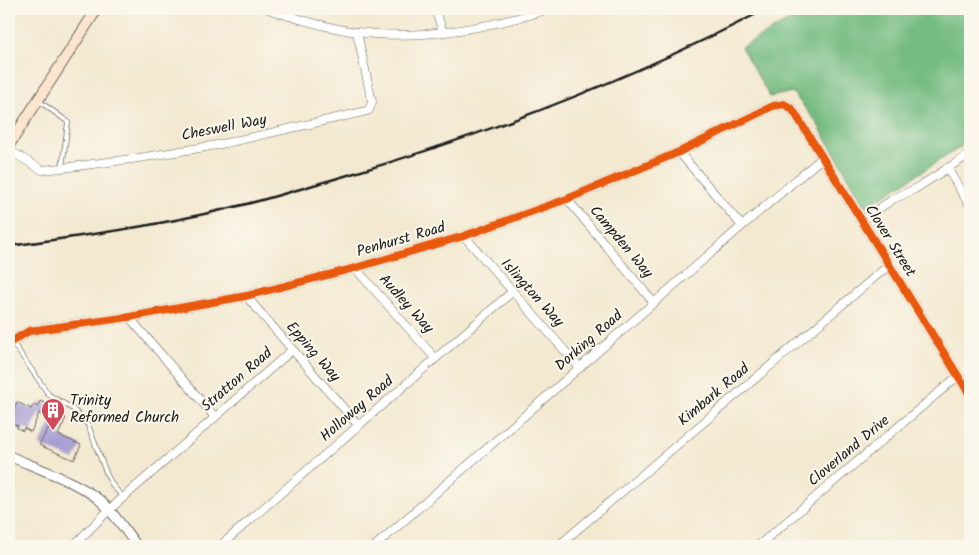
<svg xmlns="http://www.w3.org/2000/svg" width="979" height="555" font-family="Kalam,sans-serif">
	<rect width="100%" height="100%" fill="#fbf7ec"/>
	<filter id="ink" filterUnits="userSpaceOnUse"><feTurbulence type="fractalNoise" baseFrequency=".02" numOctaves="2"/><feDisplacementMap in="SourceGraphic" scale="10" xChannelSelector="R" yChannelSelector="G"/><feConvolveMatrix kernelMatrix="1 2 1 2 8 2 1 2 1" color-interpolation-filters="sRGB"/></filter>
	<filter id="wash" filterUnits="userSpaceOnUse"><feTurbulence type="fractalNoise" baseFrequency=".0096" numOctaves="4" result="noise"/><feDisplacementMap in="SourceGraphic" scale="20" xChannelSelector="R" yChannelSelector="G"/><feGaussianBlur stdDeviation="1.12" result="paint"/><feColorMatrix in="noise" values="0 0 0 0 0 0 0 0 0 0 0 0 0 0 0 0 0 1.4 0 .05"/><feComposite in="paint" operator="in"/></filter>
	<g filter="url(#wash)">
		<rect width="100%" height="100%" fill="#f3e9d0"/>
		<!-- forest -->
		<polygon fill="#74bc82" stroke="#486c4f" points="811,9 970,9 970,141 866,207 817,123 792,92 770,97 741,47"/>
		<g id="blocks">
			<!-- building -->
			<polygon fill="#a89ed2" points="40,401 62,411 60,416 66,418 58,435 81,445 74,460 39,445 53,420 39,413 31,432 24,428 23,431 17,428 18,426 9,422 17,402 31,409 34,405 38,407"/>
		</g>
	</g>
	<g filter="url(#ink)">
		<use href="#blocks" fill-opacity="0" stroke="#67645b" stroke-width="1"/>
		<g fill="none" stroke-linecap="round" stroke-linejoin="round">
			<!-- service casing -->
			<g stroke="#67645b" stroke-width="5.5">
				<g id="service">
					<polyline points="39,101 68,122 62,168"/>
					<polyline points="13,343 49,395 73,409 88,425 107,475 113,486 123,497"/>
				</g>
			</g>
			<!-- minor casing -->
			<g stroke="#67645b" stroke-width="9">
				<g id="minor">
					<path d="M268,9c29,10 59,19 89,23 64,9 131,-4 192,-23"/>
					<polyline points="435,9 443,32"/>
					<polyline points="9,150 42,170 62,168 139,158 217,145 363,112 369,110 372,102 357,32"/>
					<polyline points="679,152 742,226"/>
					<polyline points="947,168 970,206"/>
					<polyline points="567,199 654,303"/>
					<polyline points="861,221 893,199 915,189 970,154"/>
					<polyline points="464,236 580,368"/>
					<polyline points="355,268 435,358"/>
					<polyline points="246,296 359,426"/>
					<polyline points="129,317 215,417"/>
					<polyline points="73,546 109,510 292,350"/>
					<polyline points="220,546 512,292"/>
					<polyline points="375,546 742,226 823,157"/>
					<polyline points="558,546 889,265"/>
					<polyline points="758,546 958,376"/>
				</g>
			</g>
			<!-- tertiary casing -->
			<g stroke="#67645b" stroke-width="11">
				<g id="tertiary">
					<polyline points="9,343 29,331 129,317 246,296 355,268 464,236 567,199 679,152 773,106 784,104 792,109 796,115 970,395"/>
					<path d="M9,456c28,12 64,24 88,42 16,13 28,32 40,48"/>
				</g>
			</g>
			<!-- secondary casing -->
			<g stroke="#67645b" stroke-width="12">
				<polyline id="secondary" points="9,145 97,9"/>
			</g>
			<!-- service -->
			<use href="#service" stroke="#fff" stroke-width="4"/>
			<!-- minor -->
			<use href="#minor" stroke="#fff" stroke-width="8"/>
			<!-- tertiary -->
			<use href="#tertiary" stroke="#fff" stroke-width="9"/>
			<!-- secondary -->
			<use href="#secondary" stroke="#fce5cf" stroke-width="10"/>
			<!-- rail -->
			<path stroke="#1c1c1c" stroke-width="2.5" d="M9,246c74,-10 148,-20 221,-38 36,-8 72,-20 108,-30 148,-43 291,-98 428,-169"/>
			<!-- cycleway casing -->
			<g stroke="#fbf7ec" stroke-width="11">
				<polyline id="cycleway" points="9,343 29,331 129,317 246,296 355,268 464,236 567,199 679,152 773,106 784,104 792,109 796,115 970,395"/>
			</g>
			<!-- cycleway -->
			<use href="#cycleway" stroke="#e8590c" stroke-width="8"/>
		</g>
	</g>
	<!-- icons -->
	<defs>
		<g id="building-pin" transform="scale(1.25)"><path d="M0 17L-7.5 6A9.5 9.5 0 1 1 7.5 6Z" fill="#d1495b" stroke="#fbf7ec"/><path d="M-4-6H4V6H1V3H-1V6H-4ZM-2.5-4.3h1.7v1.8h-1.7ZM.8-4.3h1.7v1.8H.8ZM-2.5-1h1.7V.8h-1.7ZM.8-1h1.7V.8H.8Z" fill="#fff"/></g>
	</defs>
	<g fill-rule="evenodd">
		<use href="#building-pin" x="53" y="410"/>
	</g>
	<g text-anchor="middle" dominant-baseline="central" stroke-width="4" stroke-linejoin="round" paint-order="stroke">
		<!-- street labels -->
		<g font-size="15" fill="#1c1c1c" stroke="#fbf7ec">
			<text transform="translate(224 128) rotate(-11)">Cheswell Way</text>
			<text transform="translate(401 240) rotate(-16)">Penhurst Road</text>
			<text transform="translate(890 241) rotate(58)">Clover Street</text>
			<text transform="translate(621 242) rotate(50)">Campden Way</text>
			<text transform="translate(532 293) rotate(48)">Islington Way</text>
			<text transform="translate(406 304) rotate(48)">Audley Way</text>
			<text transform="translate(589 341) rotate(-41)">Dorking Road</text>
			<text transform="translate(313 352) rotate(49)">Epping Way</text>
			<text transform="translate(237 380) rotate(-41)">Stratton Road</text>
			<text transform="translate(714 395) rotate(-40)">Kimbark Road</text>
			<text transform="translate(357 409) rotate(-41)">Holloway Road</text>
			<text transform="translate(849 451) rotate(-40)">Cloverland Drive</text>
		</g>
		<!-- poi labels -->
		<g font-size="15" fill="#1c1c1c" stroke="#fbf7ec" text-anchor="start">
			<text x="70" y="401">Trinity<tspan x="70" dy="17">Reformed Church</tspan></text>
		</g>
	</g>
	<!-- margin -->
	<rect width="979" height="555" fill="none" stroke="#fbf7ec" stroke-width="30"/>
</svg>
